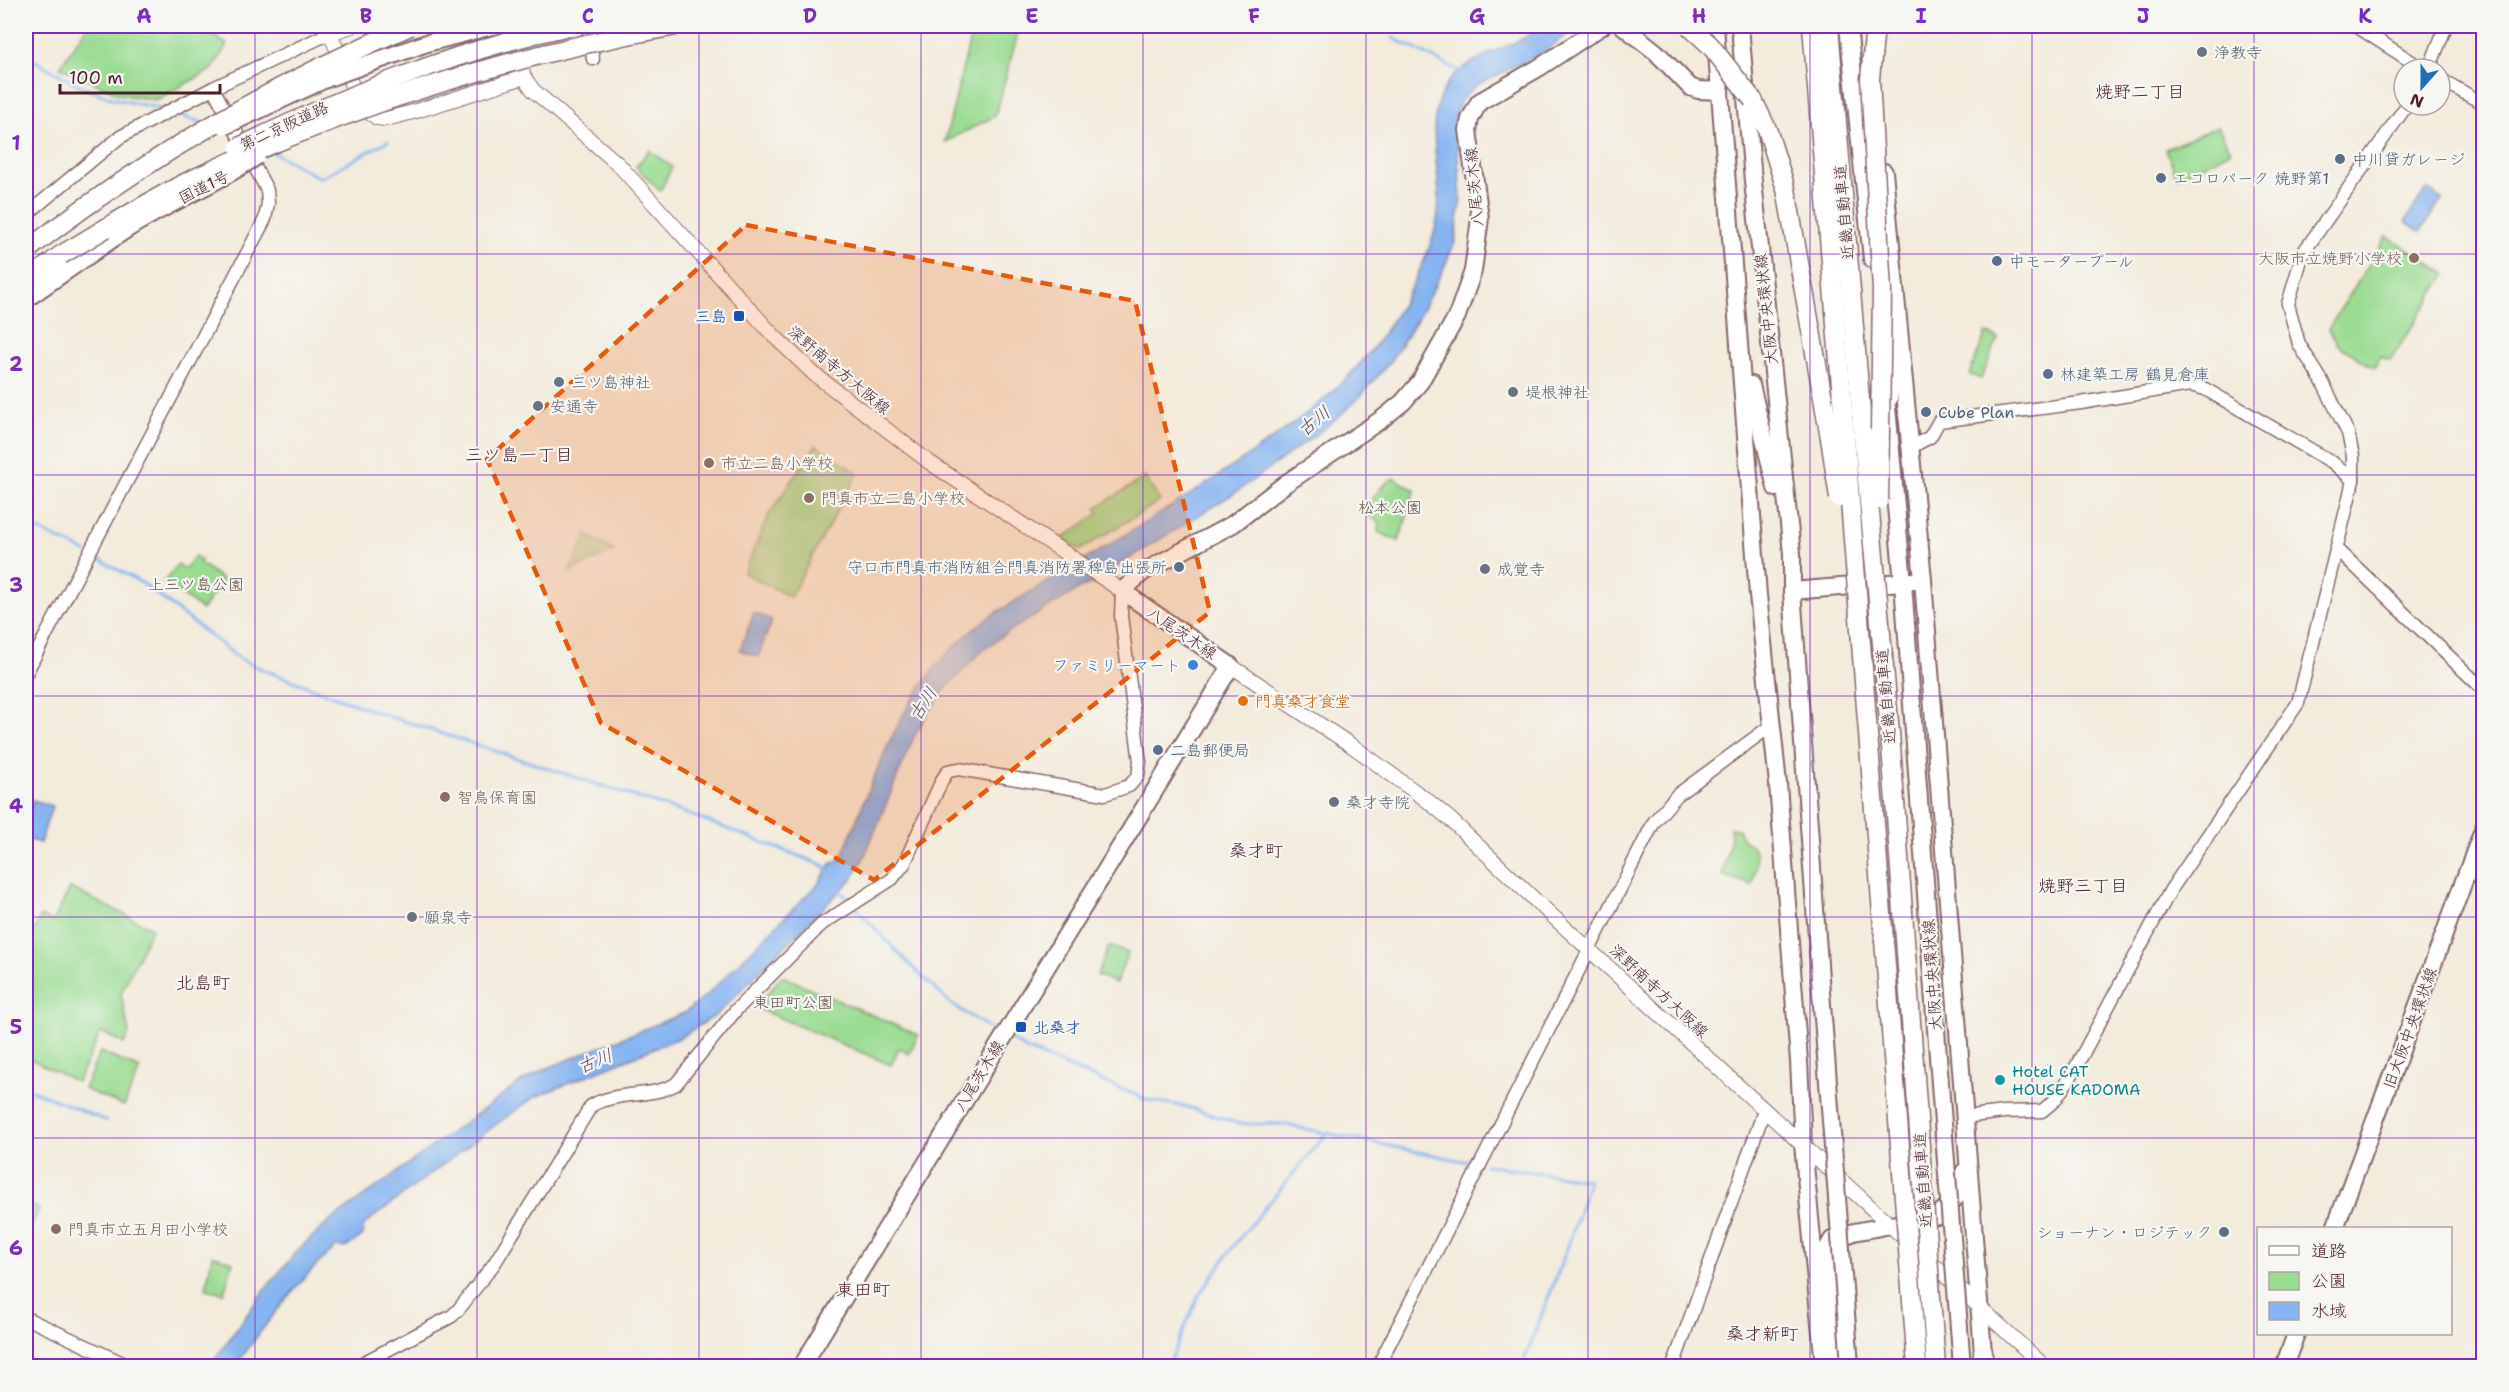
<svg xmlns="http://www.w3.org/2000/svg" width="2509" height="1392" font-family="'Shantell Sans','Klee One',sans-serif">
	<rect width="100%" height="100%" fill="#f6f6f2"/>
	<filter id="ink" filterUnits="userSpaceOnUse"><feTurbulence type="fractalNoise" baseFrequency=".0167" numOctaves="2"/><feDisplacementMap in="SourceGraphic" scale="12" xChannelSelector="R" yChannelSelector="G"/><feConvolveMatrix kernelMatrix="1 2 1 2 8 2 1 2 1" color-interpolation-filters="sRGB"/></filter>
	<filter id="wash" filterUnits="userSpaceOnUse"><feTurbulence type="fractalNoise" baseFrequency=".008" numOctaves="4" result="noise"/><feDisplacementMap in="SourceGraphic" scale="24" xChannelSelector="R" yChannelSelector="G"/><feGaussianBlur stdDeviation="1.35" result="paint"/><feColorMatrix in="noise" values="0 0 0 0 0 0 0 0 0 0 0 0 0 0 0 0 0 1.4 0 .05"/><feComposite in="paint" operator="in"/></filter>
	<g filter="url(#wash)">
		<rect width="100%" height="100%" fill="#f3ebdb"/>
		<!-- green -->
		<g fill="#9adc92" stroke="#727e5e" stroke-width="1.5">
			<polygon points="87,26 166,26 177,33 181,26 218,26 213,36 227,44 213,69 156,100 119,94 60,67"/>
			<polygon points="973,26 1020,26 995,116 945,142"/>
			<polygon points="2218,126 2231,151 2177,178 2166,149"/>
			<polygon points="649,150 672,167 660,191 636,167"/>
			<polygon points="2387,236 2446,274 2390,361 2381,356 2374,368 2338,345 2328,329"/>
			<polygon points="1986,333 1998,338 1981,379 1969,374"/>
			<polygon points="816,445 858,473 790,597 744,573 768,516"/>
			<polygon points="1145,477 1160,501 1080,550 1063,538 1099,513 1096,508"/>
			<path d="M1393,478l22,12 -16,51 -21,-9 2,-9 -12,-8c1,-15 12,-28 25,-37z"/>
			<polygon points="587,535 614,551 569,572"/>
			<polygon points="195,556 201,560 200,563 223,580 202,610 164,582 178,564 185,569"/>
			<path d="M1730,828l8,1 6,12c18,5 12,29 8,44l-30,-10 9,-37z"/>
			<polygon points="70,888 152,928 121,993 129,1033 124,1044 101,1032 77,1082 26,1057 26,949 41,916 53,922"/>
			<polygon points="1109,946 1128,953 1116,983 1097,975"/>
			<polygon points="782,976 918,1035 909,1054 899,1048 891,1065 756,1008"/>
			<polygon points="100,1052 140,1069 124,1106 84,1089"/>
			<polygon points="26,1203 39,1209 26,1238"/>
			<polygon points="212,1255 233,1262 224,1293 206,1289"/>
		</g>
		<!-- water -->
		<g fill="#86b5f1" stroke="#686a8e" stroke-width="1.5">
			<path d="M1544,26h34l-35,26 -68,34 -14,14 -6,15 6,84 -6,43 -13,30 -26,49 -27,42 -17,20 -18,20 -29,25 -87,63 -129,80 1,3 -18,11 -1,-2 -10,5 -75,45 -25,19 -34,35 -15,22 -2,-1 -18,33 -49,119 -11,19 -137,137 -36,22 -144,59 -33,23 -136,103 -3,4v8l-16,12v-2l-3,3 -7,-2c-41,36 -70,77 -102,120h-25l56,-78 34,-40 30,-27 191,-139 22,-12 141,-57 24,-19 111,-111 12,-19 10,-6c39,-92 63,-182 150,-242 86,-53 175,-103 258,-161 55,-38 101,-70 139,-128 18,-27 43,-74 49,-106 9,-46 -19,-102 13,-141 22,-26 66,-33 94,-54z"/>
			<polygon points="2427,189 2442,199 2420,232 2405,221"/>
			<polygon points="754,613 772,620 758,657 740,650"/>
			<polygon points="33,800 52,806 40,843 26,839 26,824"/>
		</g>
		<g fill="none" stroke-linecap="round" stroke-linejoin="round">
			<!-- stream -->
			<g stroke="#86b5f1" stroke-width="3">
				<polyline points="1393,38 1461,72"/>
				<polyline points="26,56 82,87 114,99 162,109"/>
				<polyline points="174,113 202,123"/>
				<polyline points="272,152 320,178 388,141"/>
				<polyline points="26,524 86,552"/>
				<polyline points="92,555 145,585 240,659 264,670 376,712 688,814 825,866 828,873"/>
				<polyline points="838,889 850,901"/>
				<polyline points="854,906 904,959 951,1004 999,1034"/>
				<polyline points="1008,1038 1026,1049 1150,1101 1184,1106 1240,1124 1281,1124 1478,1164"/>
				<polyline points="26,1088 107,1121"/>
				<polyline points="1485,1165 1589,1180 1567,1249 1522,1366"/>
				<polyline points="1168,1366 1199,1295 1235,1244 1326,1134"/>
			</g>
		</g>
	</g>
	<g filter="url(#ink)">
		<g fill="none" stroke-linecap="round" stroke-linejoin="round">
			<!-- tertiary casing -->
			<g stroke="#856669" stroke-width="15">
				<g id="tertiary">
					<polyline points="588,26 593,59"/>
					<polyline points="2356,26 2423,69"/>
					<polyline points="2429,69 2446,26"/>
					<polyline points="2440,79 2484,104"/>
					<polyline points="26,215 120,137 213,88 330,33"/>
					<polyline points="1909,448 1930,437 1939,421 2081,403 2190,385 2205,389 2332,462 2353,480"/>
					<polyline points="2337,549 2484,690"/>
					<polyline points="26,673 265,219 268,203 267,190 213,88"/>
					<polyline points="1964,1117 2004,1112 2042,1111 2055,1100 2071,1076 2170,891 2298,703 2349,498 2353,480 2353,456 2348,433 2322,381 2299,344 2288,304 2303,253 2407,105"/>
					<polyline points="26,1318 129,1366"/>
					<path d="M357,1366l95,-50 7,-7 35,-45 97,-158c26,-16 59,-7 85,-22l60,-74 86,-86 70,-45 12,-15 38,-84 6,-9 11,-2 146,25 24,-8 9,-10 2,-14 -19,-146 1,-25"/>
					<polyline points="1378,1366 1654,822 1677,795 1772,725"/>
					<polyline points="1673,1366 1764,1111"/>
				</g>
			</g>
			<!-- secondary casing -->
			<g stroke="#856669" stroke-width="16">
				<g id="secondary">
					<polyline points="324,26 330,33 361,107 377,118 386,119 413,112 524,77"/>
					<polyline points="507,26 524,77 533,90 618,164 773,335 814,374 929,462 1122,591"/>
					<polyline points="330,33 352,26"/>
					<polyline points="1231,666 1351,745 1428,801 1452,821 1535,900 2044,1366"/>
				</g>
			</g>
			<!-- primary casing -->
			<g stroke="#856669" stroke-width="20">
				<g id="primary">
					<polyline points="1623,26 1656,52 1690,87 1698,90 1720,91"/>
					<polyline points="1715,26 1758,595 1778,784 1799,1061 1803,1144 1824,1366"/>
					<polyline points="1740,26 1753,181 1792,553 1792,591 1821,992"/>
					<polyline points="1848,26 1872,259"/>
					<polyline points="1884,172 1923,580 1984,1366"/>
					<polyline points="1751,385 1776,488"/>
					<polyline points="1889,399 1891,335"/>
					<polyline points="1887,407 1903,583 1941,1097"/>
					<polyline points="1792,591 1913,581"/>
					<polyline points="2335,1228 2484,827"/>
					<polyline points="802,1366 1231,666 1122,591 1143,572 1233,524 1285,484 1382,419 1403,402 1420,382 1457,316 1473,271 1480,218 1468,130 1470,119 1479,102 1540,67 1602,26"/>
					<polyline points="1835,1366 1826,1251 1832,1240 1854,1232 1938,1216 1958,1195 1964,1172"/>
					<polyline points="2284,1366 2296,1334"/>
				</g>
			</g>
			<!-- trunk casing -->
			<g stroke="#856669" stroke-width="20">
				<polyline id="trunk" points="26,299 118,235"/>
			</g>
			<!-- motorway casing -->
			<g stroke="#856669" stroke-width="21">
				<g id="motorway">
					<polyline points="1812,26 1845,436"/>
					<polyline points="1829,26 1863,435"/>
					<polyline points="1753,100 1767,129 1786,189 1830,438"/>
					<polyline points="26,282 61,255"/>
					<polyline points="1982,1366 1983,1352"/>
				</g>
			</g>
			<!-- tertiary -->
			<use href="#tertiary" stroke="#fff" stroke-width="12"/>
			<!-- secondary -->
			<use href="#secondary" stroke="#fff" stroke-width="14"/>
			<!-- primary -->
			<use href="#primary" stroke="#fff" stroke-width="16"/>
			<!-- trunk -->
			<use href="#trunk" stroke="#fff" stroke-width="16"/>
			<!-- motorway -->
			<use href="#motorway" stroke="#fff" stroke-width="18"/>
			<!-- primary-bridge casing -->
			<g stroke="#856669" stroke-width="20" stroke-linecap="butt">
				<g id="primary-bridge">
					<polyline points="1821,992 1850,1365"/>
					<polyline points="1941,1097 1962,1366"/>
				</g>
			</g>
			<!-- trunk-bridge casing -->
			<g stroke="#856669" stroke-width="20" stroke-linecap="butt">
				<g id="trunk-bridge">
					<polyline points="225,126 328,78 427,43 492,26"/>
					<path d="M118,235c44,-31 95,-48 139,-79"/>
				</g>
			</g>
			<!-- motorway-bridge casing -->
			<g stroke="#856669" stroke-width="21" stroke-linecap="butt">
				<g id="motorway-bridge">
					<polyline points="1689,26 1710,45 1753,100"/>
					<polyline points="1875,26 1870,79 1882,291 1879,500"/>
					<path d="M239,147c106,-51 215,-96 330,-121"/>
					<path d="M26,251c118,-92 246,-166 384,-225"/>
					<path d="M61,255c43,-25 85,-53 130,-75 153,-72 319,-125 485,-154"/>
					<polyline points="1863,435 1890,733 1936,1366"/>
					<polyline points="1845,436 1917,1366"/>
					<polyline points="1830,438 1839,498"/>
				</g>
			</g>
			<!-- primary-bridge -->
			<use href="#primary-bridge" stroke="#fff" stroke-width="16"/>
			<!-- trunk-bridge -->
			<use href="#trunk-bridge" stroke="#fff" stroke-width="16"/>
			<!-- motorway-bridge -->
			<use href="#motorway-bridge" stroke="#fff" stroke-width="18"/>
		</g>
	</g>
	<!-- marked area -->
	<path fill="#e8590c" fill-opacity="0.2" stroke="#e8590c" stroke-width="4.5" stroke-dasharray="12 8" stroke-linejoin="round" d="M746,225l389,76 75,311 -336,268 -273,-157 -114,-264z"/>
	<!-- grid -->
	<path fill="none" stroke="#7b2cbf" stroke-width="1.5" stroke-opacity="0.55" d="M255,26v1340M477,26v1340M699,26v1340M921,26v1340M1143,26v1340M1366,26v1340M1588,26v1340M1810,26v1340M2032,26v1340M2254,26v1340M26,254h2458M26,475h2458M26,696h2458M26,917h2458M26,1138h2458"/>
	<!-- markers -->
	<g fill="#6b7280" stroke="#f6f6f2" stroke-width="2">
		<circle cx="2202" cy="52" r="6"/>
		<circle cx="559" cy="382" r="6"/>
		<circle cx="1513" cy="392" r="6"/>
		<circle cx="538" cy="406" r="6"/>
		<circle cx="1485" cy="569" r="6"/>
		<circle cx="1334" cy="802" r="6"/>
		<circle cx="412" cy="917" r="6"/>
	</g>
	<g fill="#5c6f8a" stroke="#f6f6f2" stroke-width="2">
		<circle cx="2340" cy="159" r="6"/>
		<circle cx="2161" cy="178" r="6"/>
		<circle cx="1997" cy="261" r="6"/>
		<circle cx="2048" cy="374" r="6"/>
		<circle cx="1926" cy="412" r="6"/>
		<circle cx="1179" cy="567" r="6"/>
		<circle cx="1158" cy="750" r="6"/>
		<circle cx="2224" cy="1232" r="6"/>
	</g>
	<g fill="#8d6e63" stroke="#f6f6f2" stroke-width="2">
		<circle cx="2414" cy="258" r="6"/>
		<circle cx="709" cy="463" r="6"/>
		<circle cx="809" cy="498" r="6"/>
		<circle cx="445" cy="797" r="6"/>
		<circle cx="56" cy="1229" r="6"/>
	</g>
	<g fill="#1a4fb4" stroke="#f6f6f2" stroke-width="2">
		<rect x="733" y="310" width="12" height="12" rx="3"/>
		<rect x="1015" y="1021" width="12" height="12" rx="3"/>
	</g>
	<circle fill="#3f7fe0" stroke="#f6f6f2" stroke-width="2" cx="1193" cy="665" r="6"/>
	<circle fill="#e8710a" stroke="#f6f6f2" stroke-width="2" cx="1243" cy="701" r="6"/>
	<circle fill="#0f9aa8" stroke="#f6f6f2" stroke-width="2" cx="2000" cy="1080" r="6"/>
	<g text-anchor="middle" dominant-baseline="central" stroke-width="4.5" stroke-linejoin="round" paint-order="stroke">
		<!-- worship labels -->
		<g font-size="16" fill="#5b616d" stroke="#f6f6f2" text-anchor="start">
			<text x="2214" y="52">浄教寺</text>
			<text x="571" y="382">三ツ島神社</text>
			<text x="1525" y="392">堤根神社</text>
			<text x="550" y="406">安通寺</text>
			<text x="1497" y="569">成覚寺</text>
			<text x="1346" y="802">桑才寺院</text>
			<text x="424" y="917">願泉寺</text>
		</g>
		<!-- street labels -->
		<g font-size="16" fill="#4a1f2b" stroke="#f6f6f2">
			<text transform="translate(284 126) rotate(-25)">第二京阪道路</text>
			<text transform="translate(204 187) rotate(-27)">国道1号</text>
			<text transform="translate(1474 187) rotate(-95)">八尾茨木線</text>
			<text transform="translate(1844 212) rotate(-95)">近畿自動車道</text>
			<text transform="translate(1766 309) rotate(-96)">大阪中央環状線</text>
			<text transform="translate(839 370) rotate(40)">深野南寺方大阪線</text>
			<text transform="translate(1182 633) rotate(34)">八尾茨木線</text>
			<text transform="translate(1886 696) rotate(-95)">近畿自動車道</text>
			<text transform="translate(1932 975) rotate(-94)">大阪中央環状線</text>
			<text transform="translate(1659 991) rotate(43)">深野南寺方大阪線</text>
			<text transform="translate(2410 1028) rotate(-70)">旧大阪中央環状線</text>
			<text transform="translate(979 1076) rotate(-59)">八尾茨木線</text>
			<text transform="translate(1923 1180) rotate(-94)">近畿自動車道</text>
		</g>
		<!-- service labels -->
		<g font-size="16" fill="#4e5e75" stroke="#f6f6f2" text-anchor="start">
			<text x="2352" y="159">中川貸ガレージ</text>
			<text x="2173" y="178">エコロパーク 焼野第1</text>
			<text x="2009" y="261">中モータープール</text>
			<text x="2060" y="374">林建築工房 鶴見倉庫</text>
			<text x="1938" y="412">Cube Plan</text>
			<text x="1167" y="567" text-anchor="end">守口市門真市消防組合門真消防署稗島出張所</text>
			<text x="1170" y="750">二島郵便局</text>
			<text x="2212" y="1232" text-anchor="end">ショーナン・ロジテック</text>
		</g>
		<!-- education labels -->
		<g font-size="16" fill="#785e54" stroke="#f6f6f2" text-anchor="start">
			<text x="2402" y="258" text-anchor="end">大阪市立焼野小学校</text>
			<text x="721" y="463">市立二島小学校</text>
			<text x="821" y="498">門真市立二島小学校</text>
			<text x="457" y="797">智鳥保育園</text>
			<text x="68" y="1229">門真市立五月田小学校</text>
		</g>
		<!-- transit labels -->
		<g font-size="16" fill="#164399" stroke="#f6f6f2" text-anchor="end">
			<text x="727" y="316">三島</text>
			<text x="1033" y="1027" text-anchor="start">北桑才</text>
		</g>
		<!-- park labels -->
		<g font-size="16" fill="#5e4e45" stroke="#f6f6f2">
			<text x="1390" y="507">松本公園</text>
			<text x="196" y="584">上三ツ島公園</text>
			<text x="793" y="1002">東田町公園</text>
		</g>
		<!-- shop labels -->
		<g font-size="16" fill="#366cbe" stroke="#f6f6f2" text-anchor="end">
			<text x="1181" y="665">ファミリーマート</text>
		</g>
		<!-- food labels -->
		<g font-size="16" fill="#c56008" stroke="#f6f6f2" text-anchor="start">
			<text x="1255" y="701">門真桑才食堂</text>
		</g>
		<!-- culture labels -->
		<g font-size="16" fill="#0d838f" stroke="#f6f6f2" text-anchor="start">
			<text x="2012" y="1071">Hotel CAT<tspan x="2012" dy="18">HOUSE KADOMA</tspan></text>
		</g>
		<!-- neighbourhood labels -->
		<g font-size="18" fill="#4a1f2b" stroke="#f6f6f2">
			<text x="2140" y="92">焼野二丁目</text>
			<text x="519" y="455">三ツ島一丁目</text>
			<text x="1256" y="851">桑才町</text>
			<text x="2083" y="886">焼野三丁目</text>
			<text x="203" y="983">北島町</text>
			<text x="863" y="1290">東田町</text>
			<text x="1762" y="1334">桑才新町</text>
		</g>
		<!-- water labels -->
		<g font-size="18" font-style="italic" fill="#5c4c66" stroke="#f6f6f2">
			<text transform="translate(1314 421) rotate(-39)">古川</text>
			<text transform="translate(923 704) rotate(-57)">古川</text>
			<text transform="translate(595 1061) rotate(-22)">古川</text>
		</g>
	</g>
	<!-- margin -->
	<rect width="2509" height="1392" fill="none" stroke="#f6f6f2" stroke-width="66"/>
	<!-- legend -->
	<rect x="2257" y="1227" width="195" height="108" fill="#f6f6f2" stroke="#b1a0a2" stroke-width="1.5"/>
	<rect x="2269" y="1246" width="30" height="9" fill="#ffffff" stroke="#b1a0a2" stroke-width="1.5"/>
	<text x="2311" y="1257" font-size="18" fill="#4a1f2b">道路</text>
	<rect x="2269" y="1272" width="30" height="18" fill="#9adc92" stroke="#b1a0a2" stroke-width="1.5"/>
	<text x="2311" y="1287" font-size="18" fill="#4a1f2b">公園</text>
	<rect x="2269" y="1302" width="30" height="18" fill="#86b5f1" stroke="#b1a0a2" stroke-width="1.5"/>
	<text x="2311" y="1317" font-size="18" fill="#4a1f2b">水域</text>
	<!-- north arrow -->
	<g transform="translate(2422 87) rotate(201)"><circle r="28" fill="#f6f6f2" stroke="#b1a0a2" stroke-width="1.5"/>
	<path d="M0-4.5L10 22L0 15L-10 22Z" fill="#1f6fb2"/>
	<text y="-9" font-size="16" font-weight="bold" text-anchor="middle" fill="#4a1f2b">N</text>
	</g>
	<!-- scale -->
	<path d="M60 84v9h160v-9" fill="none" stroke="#4a1f2b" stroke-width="3"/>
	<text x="69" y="84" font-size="18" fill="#4a1f2b" stroke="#f6f6f2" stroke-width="4.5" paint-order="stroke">100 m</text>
	<rect x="33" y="33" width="2443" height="1326" fill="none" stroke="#7b2cbf" stroke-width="2"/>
	<g font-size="20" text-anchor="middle" font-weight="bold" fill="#7b2cbf">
		<text x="144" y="23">A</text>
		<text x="366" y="23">B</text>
		<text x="588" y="23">C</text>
		<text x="810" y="23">D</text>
		<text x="1032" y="23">E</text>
		<text x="1254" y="23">F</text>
		<text x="1477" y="23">G</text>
		<text x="1699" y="23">H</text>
		<text x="1921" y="23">I</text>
		<text x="2143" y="23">J</text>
		<text x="2365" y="23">K</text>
		<text x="16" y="150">1</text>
		<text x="16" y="371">2</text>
		<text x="16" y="592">3</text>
		<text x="16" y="813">4</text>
		<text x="16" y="1034">5</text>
		<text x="16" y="1255">6</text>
	</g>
</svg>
